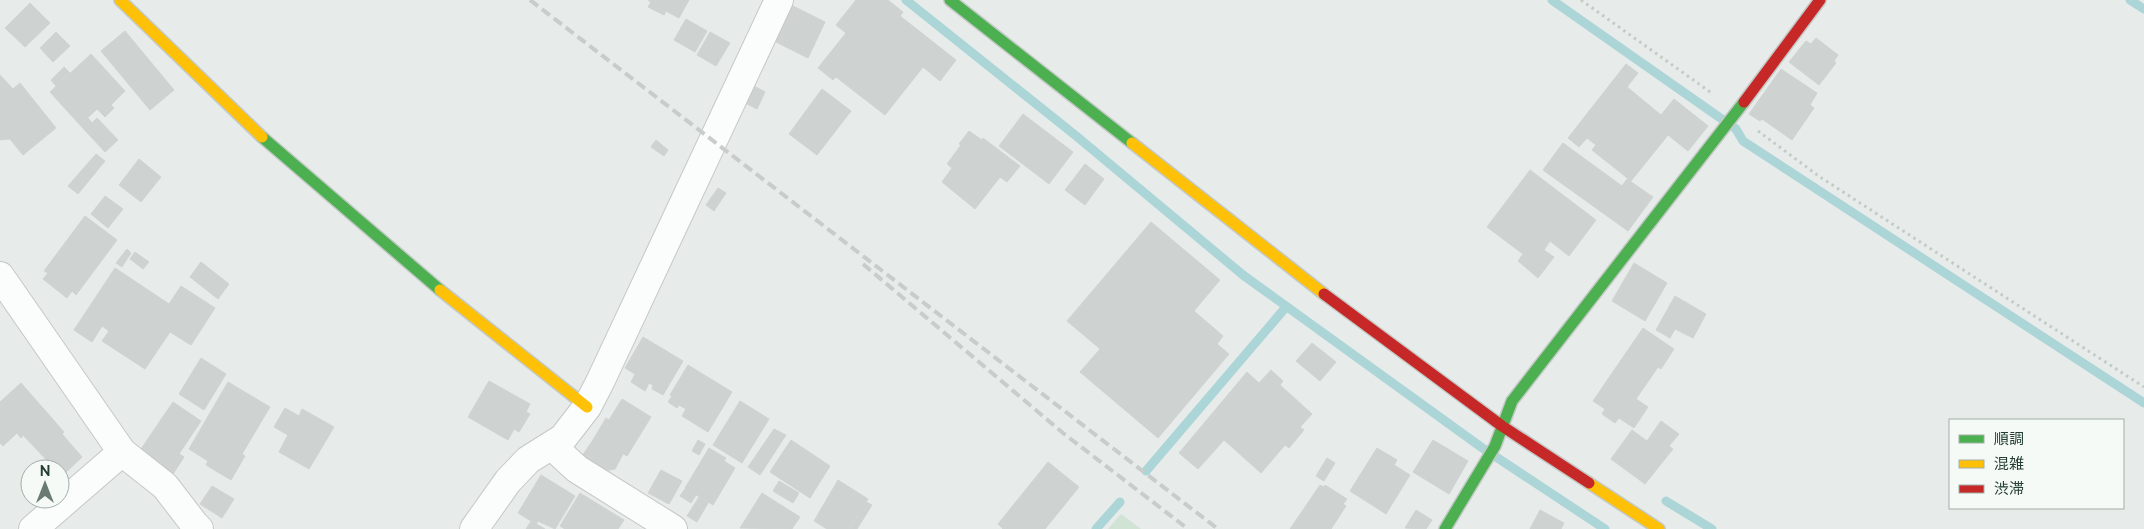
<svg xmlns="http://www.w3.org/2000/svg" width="2144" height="529" font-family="Raleway,'Noto Sans JP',sans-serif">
	<rect width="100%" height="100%" fill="#e7ebe9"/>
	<!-- green -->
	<polygon fill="#d1e3d5" points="1121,514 1141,529 1108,529"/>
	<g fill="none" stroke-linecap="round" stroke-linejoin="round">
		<!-- stream -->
		<g stroke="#abd5d6" stroke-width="9">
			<polyline points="906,0 1075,135 1243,275 1481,447 1605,529"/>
			<polyline points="1552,0 1736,129 1743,141 2144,403"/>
			<polyline points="2130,0 2144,9"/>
			<polyline points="1146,471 1286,307"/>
			<polyline points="1666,501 1712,529"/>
			<polyline points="1096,529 1120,502"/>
		</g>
	</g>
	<!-- building -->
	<g fill="#ced2d0" stroke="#cfd4d2">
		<polygon points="648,0 689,0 679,18 666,11 664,15 648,7 651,2"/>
		<polygon points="856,0 888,0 903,12 900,16 956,60 940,81 923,67 885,115 836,77 833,80 818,68 846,33 836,25"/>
		<polygon points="30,3 50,23 25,47 5,28"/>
		<polygon points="787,3 825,22 808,58 770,39"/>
		<polygon points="686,19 707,31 695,52 674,40"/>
		<polygon points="125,31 174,90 150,110 101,51"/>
		<polygon points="56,32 70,46 53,62 40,48"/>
		<polygon points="710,32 730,43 716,66 697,55"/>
		<polygon points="1816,38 1838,55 1834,61 1836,63 1819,85 1789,62 1806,41 1811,44"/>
		<polygon points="91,54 125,91 111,105 114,108 105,117 97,109 80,125 50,92"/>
		<polygon points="1626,64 1638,73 1627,87 1661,115 1674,99 1708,126 1688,151 1668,135 1631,181 1592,150 1596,145 1587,138 1579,147 1568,138"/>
		<polygon points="64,67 70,73 56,86 51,80"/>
		<polygon points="1781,69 1817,93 1810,105 1814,108 1792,140 1762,119 1760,121 1749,114"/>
		<polygon points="0,75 13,89 20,83 56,128 23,155 10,139 0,140"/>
		<polygon points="754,86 765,92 757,109 745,103"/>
		<polygon points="822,89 851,111 817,155 789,134"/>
		<polygon points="1023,114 1073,152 1049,184 999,146"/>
		<polygon points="88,118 92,123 97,118 118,140 105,152 80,125"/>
		<polygon points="969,131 982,140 983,138 1020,166 1007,182 1000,177 975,209 942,182 952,168 947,164 961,145 959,144"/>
		<polygon points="656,140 668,150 664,156 651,147"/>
		<polygon points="1563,143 1622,186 1627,179 1653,197 1628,231 1543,170"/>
		<polygon points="96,154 105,161 78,194 68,186"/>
		<polygon points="139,159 161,177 141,202 119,185"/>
		<polygon points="1085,164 1104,179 1085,205 1065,190"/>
		<polygon points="1530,170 1596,220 1569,256 1550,241 1544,250 1554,257 1538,278 1518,261 1523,254 1487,227"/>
		<polygon points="718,188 726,193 714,211 706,205"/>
		<polygon points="105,196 123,209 108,228 91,214"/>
		<polygon points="85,216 117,240 76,295 72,291 67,298 43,279 48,273 44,271"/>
		<polygon points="1151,222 1220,280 1198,306 1173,284 1111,358 1067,321"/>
		<polygon points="127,249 131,253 122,267 116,263"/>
		<polygon points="135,252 149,262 143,269 130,259"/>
		<polygon points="201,262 229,284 218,299 190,277"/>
		<polygon points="1634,263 1667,283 1645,321 1612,301"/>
		<polygon points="115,268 169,304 181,286 215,308 191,345 170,332 145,369 102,341 109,331 102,326 92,342 74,330"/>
		<polygon points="1173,284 1198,306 1194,311 1223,336 1217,344 1229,354 1158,438 1080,372 1100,349 1111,358"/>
		<polygon points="1675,296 1706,314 1693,338 1675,329 1670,338 1656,330"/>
		<polygon points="1643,328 1674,349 1661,369 1658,367 1636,399 1648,407 1634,428 1619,418 1615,423 1602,414 1605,409 1593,401"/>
		<polygon points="643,337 683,361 663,395 652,389 653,385 649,383 645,391 631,382 635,374 625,368"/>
		<polygon points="1312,343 1336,362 1320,381 1296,361"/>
		<polygon points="201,358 226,374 204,410 179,394"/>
		<polygon points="688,365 732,392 708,432 682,416 686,409 679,405 677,408 668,402 672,396 670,395"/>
		<polygon points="1271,370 1283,381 1280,385 1312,414 1300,427 1304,430 1289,448 1285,445 1261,473 1224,440 1198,469 1179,453 1247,372 1259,383"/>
		<polygon points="489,381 530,404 526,412 530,414 519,432 514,429 508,440 468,417"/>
		<polygon points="228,382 270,407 242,454 245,456 231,480 206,465 208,461 189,449"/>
		<polygon points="21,383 64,432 62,434 82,457 62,476 60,469 55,469 23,435 21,438 17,433 3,446 0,443 0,402"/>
		<polygon points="622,399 651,417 627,456 610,446 608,449 593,440 606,418 609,420"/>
		<polygon points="740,401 769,419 742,463 713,445"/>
		<polygon points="173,402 201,421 179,454 184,457 173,474 141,449"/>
		<polygon points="285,408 299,416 302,409 334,427 309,469 279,452 288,435 274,427"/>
		<polygon points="1661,421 1679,434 1669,446 1673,449 1645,484 1611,459 1632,430 1647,441"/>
		<polygon points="774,429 786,435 760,475 748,467"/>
		<polygon points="593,440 608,449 610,446 623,454 615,469 604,471 582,456"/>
		<polygon points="698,440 705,444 699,455 692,451"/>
		<polygon points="791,440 830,466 810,498 770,472"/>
		<polygon points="1433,440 1468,461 1449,494 1413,472"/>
		<polygon points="709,448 726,458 724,461 735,468 713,505 685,488"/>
		<polygon points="1377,448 1397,460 1394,465 1410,475 1386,514 1350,491"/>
		<polygon points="1327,458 1335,463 1324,481 1316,476"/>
		<polygon points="1048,462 1079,487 1045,529 1003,529 998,524"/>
		<polygon points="661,470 682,481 669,504 648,493"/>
		<polygon points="541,475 575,496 555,529 538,521 536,524 518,513"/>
		<polygon points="838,480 868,499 849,529 827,529 814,521"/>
		<polygon points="779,481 799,493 793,503 773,491"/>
		<polygon points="1320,485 1323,487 1325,485 1347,499 1343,504 1346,506 1331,529 1290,529"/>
		<polygon points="212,486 234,499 222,518 200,504"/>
		<polygon points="685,489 696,495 691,503 680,496"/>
		<polygon points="580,493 624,520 618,529 565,529 560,526"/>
		<polygon points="762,493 800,517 792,529 740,528"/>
		<polygon points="699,497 708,503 697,522 687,516"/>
		<polygon points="866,502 872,505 857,529 850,529"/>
		<polygon points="1416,510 1432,520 1426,529 1405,528"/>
		<polygon points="1540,510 1564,523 1561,529 1530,529"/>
		<polygon points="531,521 545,529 526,529"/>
	</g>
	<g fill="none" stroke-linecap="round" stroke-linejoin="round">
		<!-- street casing -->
		<g stroke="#c4c8c6" stroke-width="30">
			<g id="street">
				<polyline points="0,276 122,452 165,486 195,525 199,529"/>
				<polyline points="552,446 577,469 673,529"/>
				<polyline points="33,529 122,452"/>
				<polyline points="474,529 508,481 528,460 563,438 587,407 600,382 779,0"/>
			</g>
		</g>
		<!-- fast casing -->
		<g stroke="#c3c9c6" stroke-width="14">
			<g id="fast">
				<polyline points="950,0 1132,143"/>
				<polyline points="262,137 440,290"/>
				<polyline points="1445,529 1495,446 1512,401 1744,102"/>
			</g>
		</g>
		<!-- slow casing -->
		<g stroke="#c3c9c6" stroke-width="14">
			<g id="slow">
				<polyline points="120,0 262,137"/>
				<polyline points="1132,143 1324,294"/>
				<polyline points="440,290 587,407"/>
				<polyline points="1589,483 1659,529"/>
			</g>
		</g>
		<!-- jam casing -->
		<g stroke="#c3c9c6" stroke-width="14">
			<g id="jam">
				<polyline points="1744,102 1820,0"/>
				<polyline points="1324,294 1502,426 1589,483"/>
			</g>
		</g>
		<!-- path -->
		<g stroke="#c2cbc6" stroke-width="3" stroke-dasharray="2.5 4" stroke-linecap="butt">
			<polyline points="1581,0 1713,94"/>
			<polyline points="1758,131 1820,177 2144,387"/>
		</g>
		<!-- street -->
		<use href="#street" stroke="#fbfcfc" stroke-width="28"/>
		<!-- fast -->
		<use href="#fast" stroke="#4caf50" stroke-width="11"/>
		<!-- slow -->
		<use href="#slow" stroke="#ffc107" stroke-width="11"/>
		<!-- jam -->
		<use href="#jam" stroke="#c62828" stroke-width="11"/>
		<!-- rail -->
		<g stroke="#c8ccca" stroke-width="4" stroke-dasharray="10 5" stroke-linecap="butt">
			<polyline points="530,0 1218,529"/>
			<polyline points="863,264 1063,433 1188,529"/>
		</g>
	</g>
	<!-- legend -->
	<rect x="1949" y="419" width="175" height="90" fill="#f5faf7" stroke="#a2afa9"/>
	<rect x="1959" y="435" width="25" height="8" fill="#4caf50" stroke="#a2afa9"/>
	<text x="1994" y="444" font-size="15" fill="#253e34">順調</text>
	<rect x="1959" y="460" width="25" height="8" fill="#ffc107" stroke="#a2afa9"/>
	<text x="1994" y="469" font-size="15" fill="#253e34">混雑</text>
	<rect x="1959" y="485" width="25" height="8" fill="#c62828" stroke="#a2afa9"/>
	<text x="1994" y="494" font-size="15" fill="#253e34">渋滞</text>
	<!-- north arrow -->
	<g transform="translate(45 484)"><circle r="24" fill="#f5faf7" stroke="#a2afa9"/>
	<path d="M0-4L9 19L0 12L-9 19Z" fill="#697b73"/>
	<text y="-8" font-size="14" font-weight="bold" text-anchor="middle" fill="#253e34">N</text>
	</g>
</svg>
